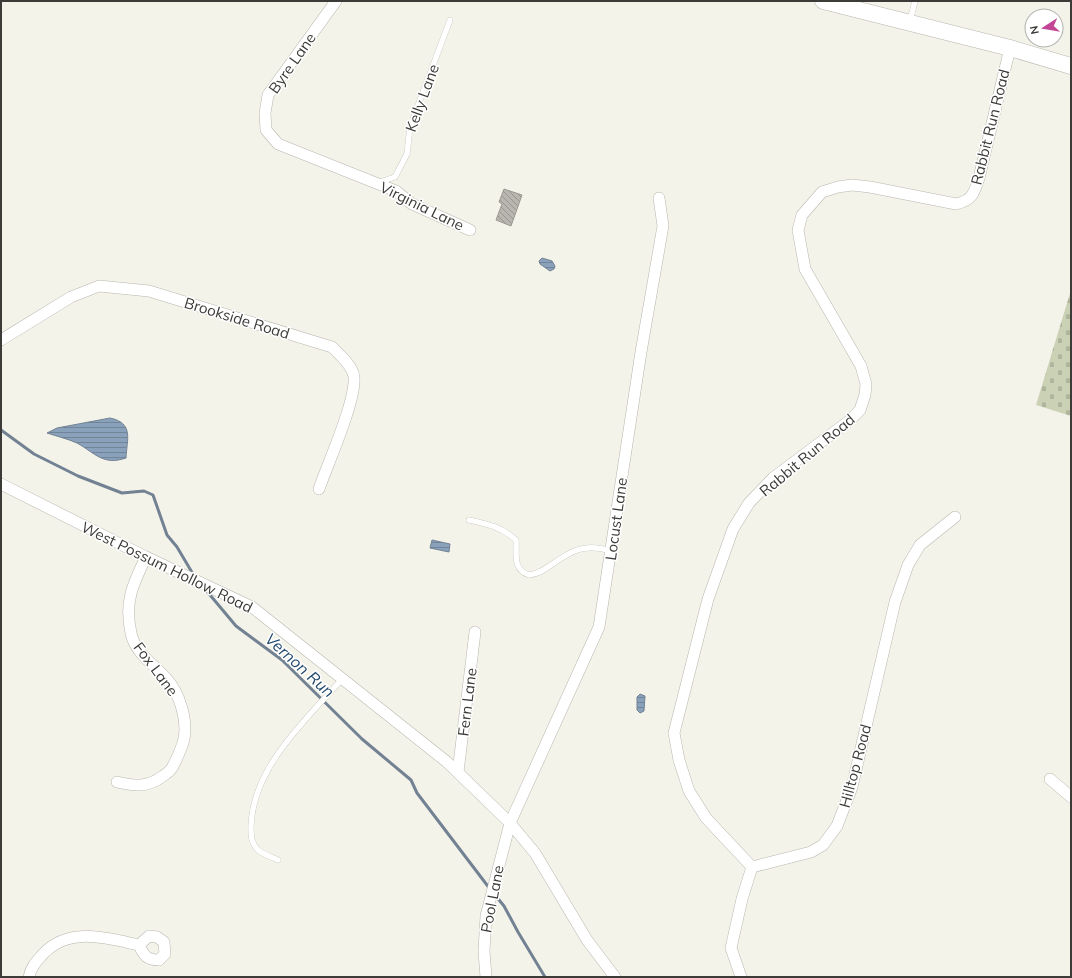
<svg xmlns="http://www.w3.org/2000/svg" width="1072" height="978" font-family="Mulish,sans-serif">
	<defs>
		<pattern id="cemetery-stones" width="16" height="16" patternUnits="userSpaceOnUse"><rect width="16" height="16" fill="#cbd1b5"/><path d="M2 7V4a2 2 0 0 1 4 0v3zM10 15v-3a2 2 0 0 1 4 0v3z" fill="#afb49c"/></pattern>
		<pattern id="water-rules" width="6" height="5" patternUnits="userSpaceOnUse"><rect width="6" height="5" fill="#89a1ba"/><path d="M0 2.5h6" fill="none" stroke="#718498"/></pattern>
		<pattern id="building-back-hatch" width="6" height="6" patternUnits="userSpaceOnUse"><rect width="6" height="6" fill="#b8b6ae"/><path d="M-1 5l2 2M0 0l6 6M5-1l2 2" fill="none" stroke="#97958f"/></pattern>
	</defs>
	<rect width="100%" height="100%" fill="#f4f3ea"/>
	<!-- cemetery -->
	<polygon fill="url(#cemetery-stones)" points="1071,290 1071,416 1036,405"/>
	<!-- water -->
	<g fill="url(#water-rules)" stroke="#728293">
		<polygon points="542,258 552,261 555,266 554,269 550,271 540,264 539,261"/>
		<path d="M110,418c24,5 17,21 16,40 -23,8 -31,-5 -49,-15 -9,-4 -21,-7 -30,-10l10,-5z"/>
		<polygon points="432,540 450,544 449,552 430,548"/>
		<polygon points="640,694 645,696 644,711 640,713 637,710 637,697"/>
	</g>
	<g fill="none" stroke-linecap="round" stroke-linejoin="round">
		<!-- stream -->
		<g stroke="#728293" stroke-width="3">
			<polyline points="1,430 34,454 78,476 122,493 144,491 153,495 167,535 177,547 193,574"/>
			<polyline points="205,589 236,626 282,660 362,739 411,780 417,793 490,889"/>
			<polyline points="495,895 504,906 518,932 545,977"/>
		</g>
	</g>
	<!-- building -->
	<polygon fill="url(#building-back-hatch)" stroke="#9a9890" points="504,189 522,195 511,226 496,220 502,204 499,202"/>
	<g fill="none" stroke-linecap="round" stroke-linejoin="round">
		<!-- lane casing -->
		<g stroke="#b8b6ae" stroke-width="6">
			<g id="lane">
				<polyline points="910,21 915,1"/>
				<polyline points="380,182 395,177 407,154 410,127 450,20"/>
				<path d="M469,520c18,4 33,7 47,20 1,14 -4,29 13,35 9,-1 15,-5 22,-10 21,-15 34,-22 60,-14"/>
				<path d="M278,860c-6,-3 -17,-6 -21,-11 -6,-7 -6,-14 -6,-23 2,-59 54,-105 91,-147"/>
			</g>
		</g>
		<!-- street casing -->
		<g stroke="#b8b6ae" stroke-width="12">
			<g id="street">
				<polyline points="336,1 268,95 265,113 266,130 278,144 396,191 412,204 470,230"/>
				<path d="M1,340l70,-43 28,-11 50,5 183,56c7,7 21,19 22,30 2,24 -26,86 -35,112"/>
				<polyline points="1,484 146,557 252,607 447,762 510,823 535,853 587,940 615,977"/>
				<polyline points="458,772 475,632"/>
				<polyline points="1050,779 1071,797"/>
				<path d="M117,782c18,4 30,6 46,-6 4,-3 8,-5 10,-10 4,-7 7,-15 10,-23 6,-20 -3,-50 -17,-65 -13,-14 -31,-25 -35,-45 -7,-31 2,-49 15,-76"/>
				<path d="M752,867l-46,-49 -17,-27 -10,-31 -5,-27 34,-134 25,-70 16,-26 24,-25 76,-57 11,-11 5,-15 1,-11 -5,-18 -56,-97 -7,-39 4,-15 20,-23 16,-5 14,-2 18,2 86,17c17,-4 18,-11 23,-26l31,-130"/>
				<polyline points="752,867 811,852 823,845 837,826 852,787 895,602 908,565 920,545 955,517"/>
				<path d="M29,977c2,-10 7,-15 14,-23 26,-28 63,-16 96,-9 5,11 8,15 20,15l6,-6 -1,-12 -7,-5 -8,-1 -10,9"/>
				<polyline points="486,977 484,951 486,916 510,823 599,627 641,352 663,226 659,198"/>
				<polyline points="741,977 731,948 742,899 752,867"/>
			</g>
		</g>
		<!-- secondary casing -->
		<g stroke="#b8b6ae" stroke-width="17">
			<polyline id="secondary" points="823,1 1010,48 1071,66"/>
		</g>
		<!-- lane -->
		<use href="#lane" stroke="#fff" stroke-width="5.5"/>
		<!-- street -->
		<use href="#street" stroke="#fff" stroke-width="11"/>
		<!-- secondary -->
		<use href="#secondary" stroke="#fff" stroke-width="16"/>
	</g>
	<g text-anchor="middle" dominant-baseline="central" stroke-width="3" stroke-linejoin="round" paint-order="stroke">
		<!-- street labels -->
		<g font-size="15" fill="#3c3b38" stroke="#fff">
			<text transform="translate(292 63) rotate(-55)">Byre Lane</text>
			<text transform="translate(422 98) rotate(-70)">Kelly Lane</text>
			<text transform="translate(990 127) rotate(-76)">Rabbit Run Road</text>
			<text transform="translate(422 206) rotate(26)">Virginia Lane</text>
			<text transform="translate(237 318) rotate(17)">Brookside Road</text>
			<text transform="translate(807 455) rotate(-40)">Rabbit Run Road</text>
			<text transform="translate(616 519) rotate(-82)">Locust Lane</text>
			<text transform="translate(167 567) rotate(26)">West Possum Hollow Road</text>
			<text transform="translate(156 669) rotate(53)">Fox Lane</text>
			<text transform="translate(467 702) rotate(-83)">Fern Lane</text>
			<text transform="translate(855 766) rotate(-75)">Hilltop Road</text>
			<text transform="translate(492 899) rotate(-79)">Pool Lane</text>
		</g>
		<!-- water labels -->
		<g font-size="16" font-style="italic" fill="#22496d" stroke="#fff">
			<text transform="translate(300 665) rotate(42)">Vernon Run</text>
		</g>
	</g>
	<!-- border -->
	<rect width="1072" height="978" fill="none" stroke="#3c3b38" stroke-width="4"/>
	<!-- north arrow -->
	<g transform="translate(1044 28) rotate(258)"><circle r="19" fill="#ffffff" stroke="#b1b1af"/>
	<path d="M0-3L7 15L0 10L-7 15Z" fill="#c34696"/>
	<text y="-6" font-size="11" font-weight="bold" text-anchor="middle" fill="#3c3b38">N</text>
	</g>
</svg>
